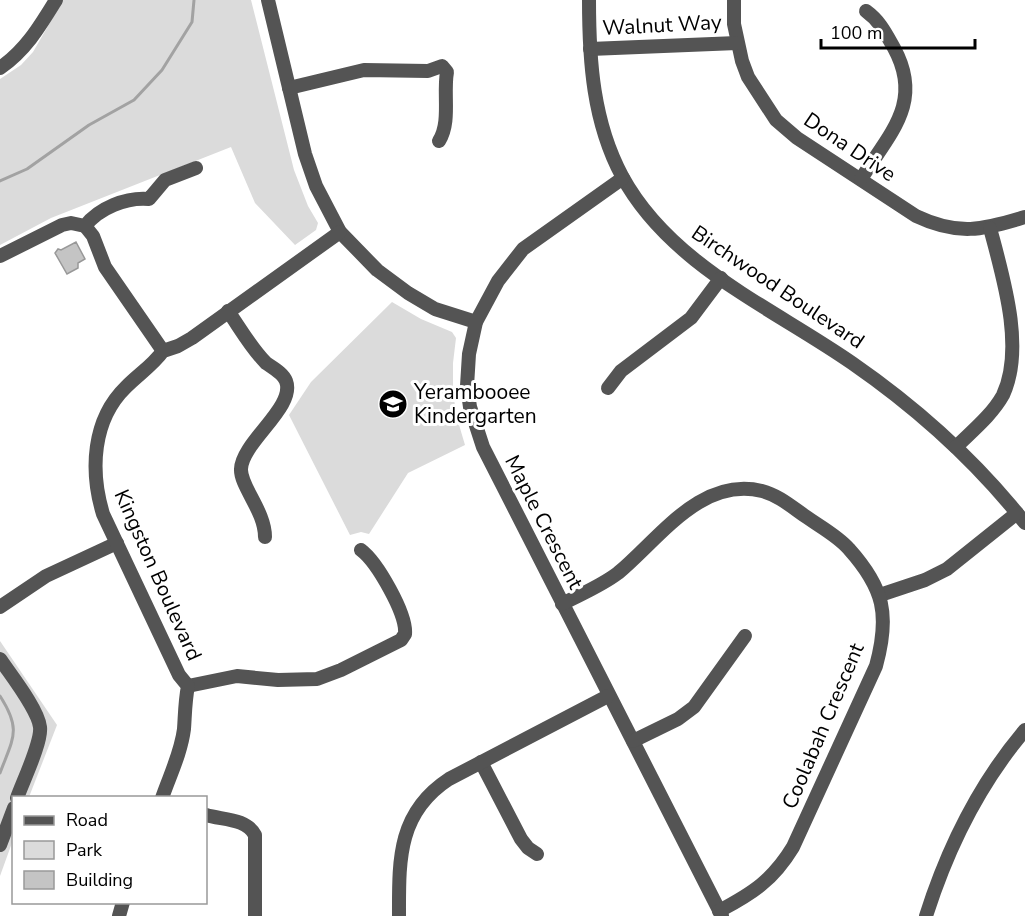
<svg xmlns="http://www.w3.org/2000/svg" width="1025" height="916" font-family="'Nunito Sans',sans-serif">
	<rect width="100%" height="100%" fill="#fff"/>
	<!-- green -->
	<g fill="#dbdbdb">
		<polygon points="63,0 251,0 294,170 308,206 318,223 316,230 295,245 255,203 231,147 51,218 0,245 0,79 21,65 33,52"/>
		<polygon points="392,302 421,319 452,332 456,338 453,363 453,393 457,418 465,445 408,473 369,534 361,532 350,535 289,415 311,382"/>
		<polygon points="0,641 57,725 29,797 14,798 13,840 0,876"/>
	</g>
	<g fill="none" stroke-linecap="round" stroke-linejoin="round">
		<!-- stream -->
		<g stroke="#a2a2a2" stroke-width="3">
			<polyline points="0,181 27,169 89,125 134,100 162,70 192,22 194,0"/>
			<path d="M0,696c22,34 13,42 0,77"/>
		</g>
	</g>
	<!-- building -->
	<polygon fill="#c4c4c4" stroke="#989898" stroke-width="1.5" points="76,242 85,259 78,263 78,268 67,274 55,253 58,249 61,250"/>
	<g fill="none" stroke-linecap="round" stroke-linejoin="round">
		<!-- minor -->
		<g stroke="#545454" stroke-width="14">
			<polyline points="268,0 305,154 316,186 340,232 377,270 408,293 435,309 476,322"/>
			<path d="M589,0c0,61 4,122 33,176 48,89 151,132 230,187 65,45 124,98 173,160"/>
			<path d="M734,0v24l8,37 6,16 28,43 21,18 119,78c42,20 67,14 109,1"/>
			<polyline points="590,49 737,43"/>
			<path d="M0,68c26,-18 40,-42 56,-68"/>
			<path d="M289,88l75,-18 64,1 14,-5 5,6c-4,22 4,50 -8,69"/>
			<polyline points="623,178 523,249 498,281 476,322 469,354 467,386 470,407 483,447 722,916"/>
			<path d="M861,179c28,-45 63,-76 33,-131 -8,-14 -14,-27 -28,-37"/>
			<polyline points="85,226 93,236 105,267 163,351"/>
			<path d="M0,256l62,-31 9,-2 14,3c14,-18 41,-29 64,-27l16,-19 31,-12"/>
			<path d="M228,311c12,17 23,37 38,52 7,5 17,10 20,18 10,26 -44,61 -45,88 -1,17 24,42 24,68"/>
			<polyline points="608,388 621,371 691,318 721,278"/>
			<path d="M956,447c16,-16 36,-32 47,-52 22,-47 0,-118 -13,-167"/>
			<polyline points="880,595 925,580 947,569 1017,513"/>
			<path d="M562,604c19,-10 39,-18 56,-31 41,-34 83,-97 144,-82 16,4 30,16 43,25 14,10 33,20 44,33 35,39 41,66 27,117l-83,181c-20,33 -40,46 -74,64"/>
			<polyline points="0,607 46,576 117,543"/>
			<path d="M0,659c10,15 38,50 40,68 2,15 -17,54 -23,71"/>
			<path d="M188,686l49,-10 41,4 39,-1 24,-9 60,-30 4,-6c2,-20 -28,-72 -44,-84"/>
			<polyline points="633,741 678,719 694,707 745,636"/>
			<polyline points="481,762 521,839 528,848 537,854"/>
			<path d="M162,798c8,-23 19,-45 22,-69 1,-14 1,-28 4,-43l-9,-11 -76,-161c-13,-43 -11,-94 23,-127 13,-13 27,-22 37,-36l15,-5 14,-8 148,-106"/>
			<path d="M206,815c16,5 40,3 49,20v81"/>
			<polyline points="0,845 14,808"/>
			<polyline points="119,916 123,902"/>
			<path d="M399,916c0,-55 -2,-103 50,-137l159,-83"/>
			<path d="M926,916c21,-66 54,-133 99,-186"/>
		</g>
	</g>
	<!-- icons -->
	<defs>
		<g id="school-disc" transform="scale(1.5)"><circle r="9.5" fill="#000" stroke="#fff"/><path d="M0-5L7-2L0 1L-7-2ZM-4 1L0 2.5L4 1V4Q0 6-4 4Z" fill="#fff"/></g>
	</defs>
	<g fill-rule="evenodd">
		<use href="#school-disc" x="393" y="404"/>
	</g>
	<g text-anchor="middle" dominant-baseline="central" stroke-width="6" stroke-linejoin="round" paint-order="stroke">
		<!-- street labels -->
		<g font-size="21" fill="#000" stroke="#fff">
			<text transform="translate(662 25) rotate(-3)">Walnut Way</text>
			<text transform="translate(850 147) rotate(34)">Dona Drive</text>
			<text transform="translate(778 287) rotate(34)">Birchwood Boulevard</text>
			<text transform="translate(544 522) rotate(63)">Maple Crescent</text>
			<text transform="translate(158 575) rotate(66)">Kingston Boulevard</text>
			<text transform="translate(823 726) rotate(-67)">Coolabah Crescent</text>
		</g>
		<!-- poi labels -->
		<g font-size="21" fill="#000" stroke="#fff" text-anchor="start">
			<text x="414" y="392">Yerambooee<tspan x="414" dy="24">Kindergarten</tspan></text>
		</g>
	</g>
	<!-- legend -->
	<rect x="12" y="796" width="195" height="108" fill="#ffffff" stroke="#999999" stroke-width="1.5"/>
	<rect x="24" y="816" width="30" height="9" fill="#545454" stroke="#999999" stroke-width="1.5"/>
	<text x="66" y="826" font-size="18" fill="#000000">Road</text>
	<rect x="24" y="841" width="30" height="18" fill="#dbdbdb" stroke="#999999" stroke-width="1.5"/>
	<text x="66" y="856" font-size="18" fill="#000000">Park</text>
	<rect x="24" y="871" width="30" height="18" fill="#c4c4c4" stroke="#999999" stroke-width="1.5"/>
	<text x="66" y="886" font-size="18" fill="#000000">Building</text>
	<!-- scale -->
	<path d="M821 39v9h154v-9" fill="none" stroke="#000000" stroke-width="3"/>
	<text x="830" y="39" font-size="18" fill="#000000" stroke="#ffffff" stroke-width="4.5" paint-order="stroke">100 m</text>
</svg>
